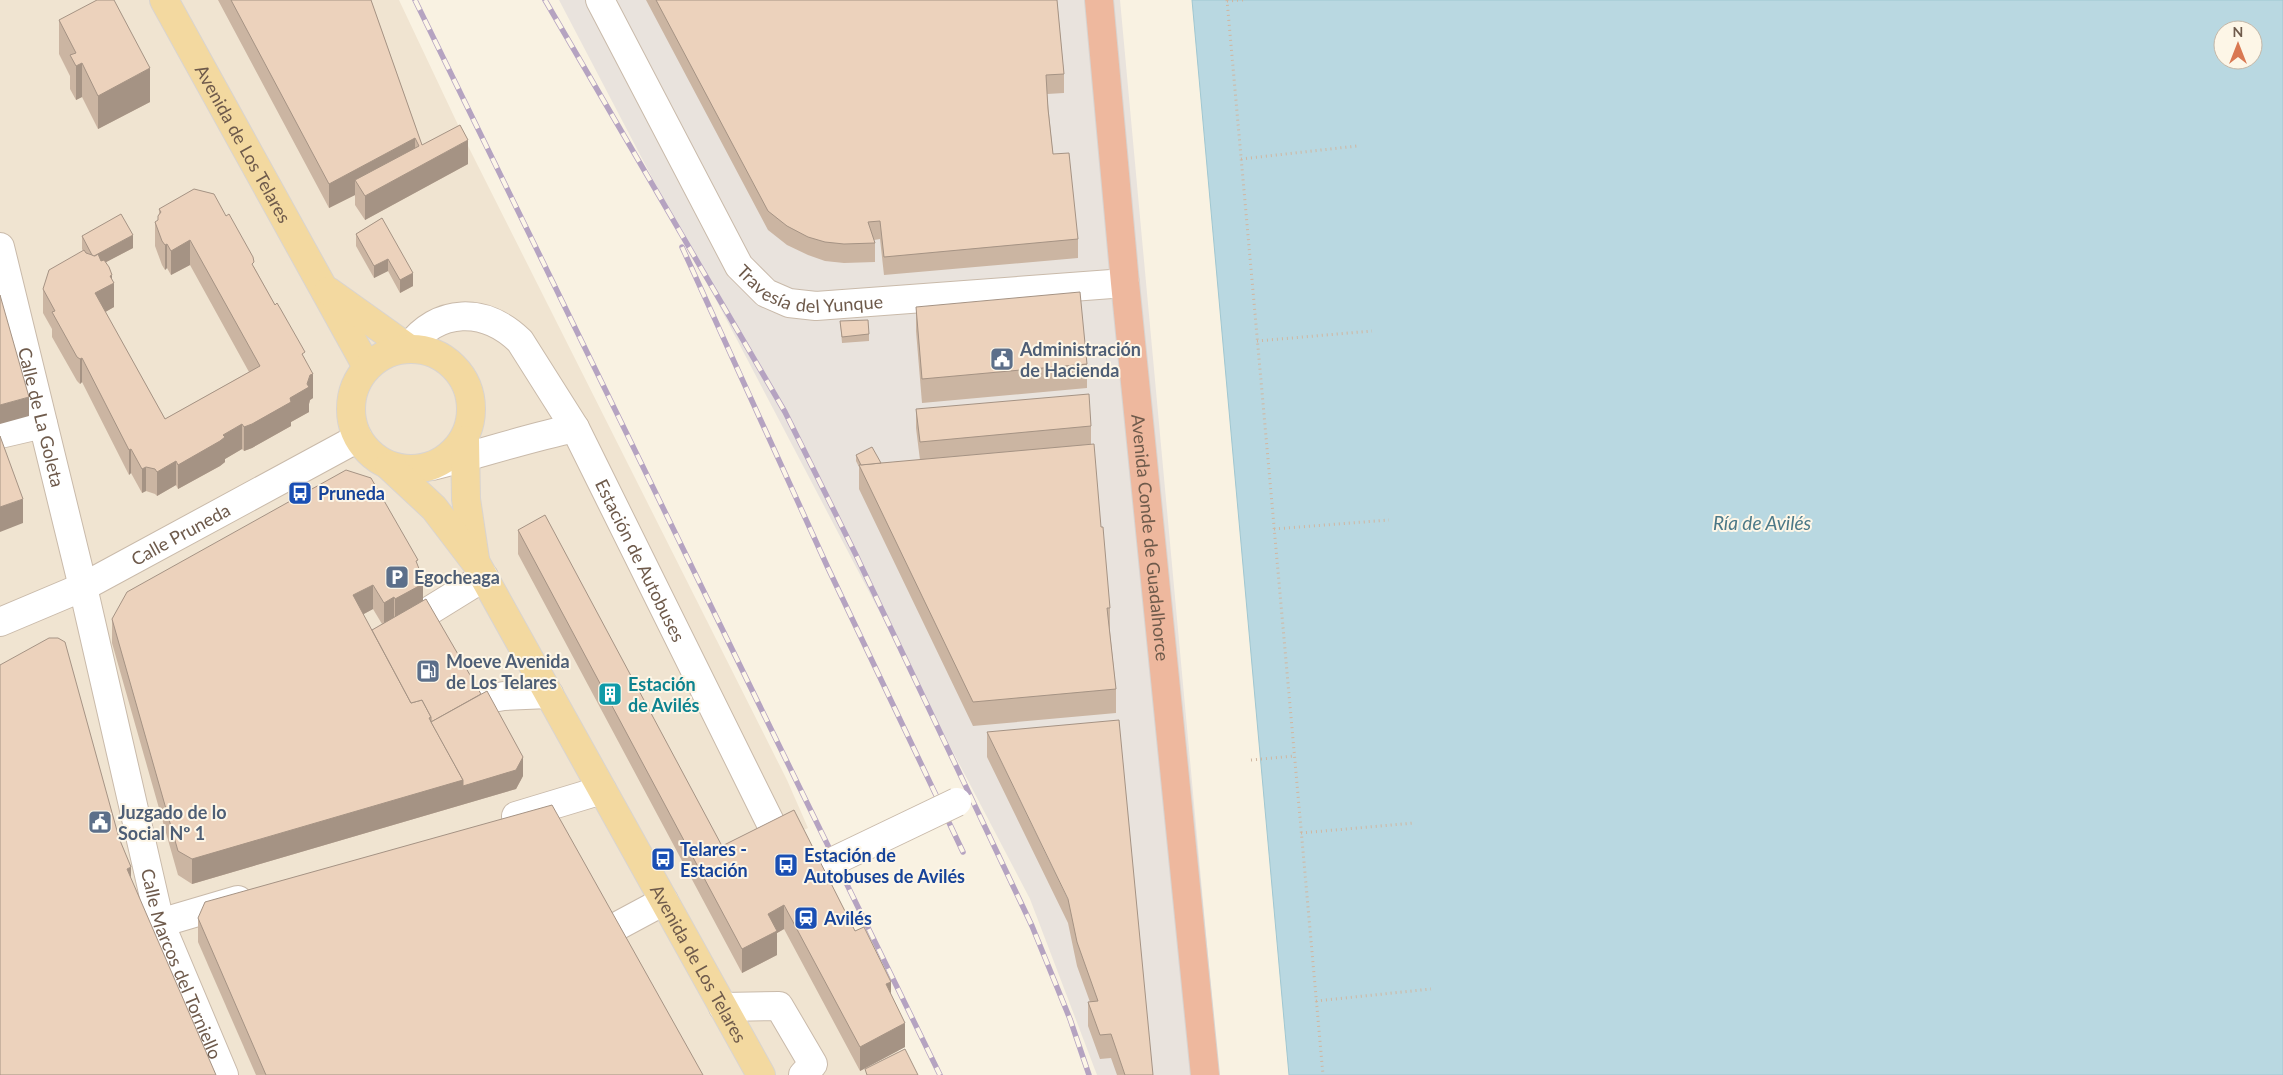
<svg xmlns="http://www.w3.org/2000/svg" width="2283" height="1075" font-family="Lato,sans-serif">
	<rect width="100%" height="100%" fill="#f9f2e2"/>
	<!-- residential -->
	<polygon fill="#f0e4d1" points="0,0 399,0 468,146 787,780 808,828 795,834 909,1075 0,1075"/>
	<!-- industrial -->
	<polygon fill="#e9e3dd" points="559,0 1120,0 1219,1075 1097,1075 1030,899"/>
	<!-- water -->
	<path fill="#b9d8e1" stroke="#a0c7d1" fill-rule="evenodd" d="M1192,0h1091v1075h-994zM2223,30h30v30h-30z"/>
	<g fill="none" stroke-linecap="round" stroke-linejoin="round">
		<!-- minor casing -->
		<g stroke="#c9baaa" stroke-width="30">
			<g id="minor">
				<path id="s1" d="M600,0l139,266 27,27 23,10 27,3 309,-23"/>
				<path id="s2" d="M0,247l83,340 77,336 64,152"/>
				<path id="s3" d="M408,348c30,-41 77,-41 112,-7l55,87 197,398"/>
				<polyline points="0,434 43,424"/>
				<path d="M432,466c48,-12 95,-28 143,-38"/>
				<polyline points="429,611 484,577"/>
				<path id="s4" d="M0,622l83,-35 275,-149"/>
				<polyline points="481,700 504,696 549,694"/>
				<polyline points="516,816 602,790"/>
				<polyline points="160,923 238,900"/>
				<polyline points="610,930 664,901"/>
				<polyline points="723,1007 779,1006 813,1064 803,1075"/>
			</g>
		</g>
		<!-- major casing -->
		<g stroke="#d9d4d0" stroke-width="30">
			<g id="major">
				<path id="s5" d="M164,0l203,367"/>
				<polyline points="328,291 408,348"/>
				<circle cx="411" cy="409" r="60"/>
				<polyline points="465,440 466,499 475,559"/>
				<path id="s6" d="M389,466l45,42 42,55 285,512"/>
			</g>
		</g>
		<!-- highway casing -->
		<g stroke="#d9d4d0" stroke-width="30">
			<g id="highway">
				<path id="s7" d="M1099,0l26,283 80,792"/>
			</g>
		</g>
		<!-- path -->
		<g stroke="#d0b6a0" stroke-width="3" stroke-dasharray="1 4" stroke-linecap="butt">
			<polyline points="1227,0 1323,1075"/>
			<polyline points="1227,1 1243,0"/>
			<polyline points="1241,159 1357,146"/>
			<polyline points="1257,341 1372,331"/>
			<polyline points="1274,529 1389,520"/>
			<polyline points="1251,760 1294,756"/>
			<polyline points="1301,833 1414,823"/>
			<polyline points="1316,1001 1431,989"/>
		</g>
		<!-- minor -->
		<use href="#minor" stroke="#fff" stroke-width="28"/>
		<!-- major -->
		<use href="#major" stroke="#f3d9a0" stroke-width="28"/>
		<!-- highway -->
		<use href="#highway" stroke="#eeb89e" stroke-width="28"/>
		<!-- rail casing -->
		<g stroke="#b5a3c1" stroke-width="5.5">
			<g id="rail">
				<polyline points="415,0 940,1075"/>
				<polyline points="545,0 785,412 856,555 1032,926 1070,1019 1089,1075"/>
				<polyline points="682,247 828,568 963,852"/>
			</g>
		</g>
		<!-- rail -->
		<use href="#rail" stroke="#fdf6e7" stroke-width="4" stroke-dasharray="11" stroke-linecap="butt"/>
		<!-- minor-bridge casing -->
		<g stroke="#c9baaa" stroke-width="30" stroke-linecap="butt">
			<polyline id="minor-bridge" points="813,871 957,802"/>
		</g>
		<!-- minor-bridge -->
		<use href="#minor-bridge" stroke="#fff" stroke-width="28"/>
	</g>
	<!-- wall -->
	<g fill="#cbb5a2" fill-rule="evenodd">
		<polygon points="218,0 371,0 422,145 468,164 365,220 355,205 355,195 329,208"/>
		<polygon points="646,0 1057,0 1064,74 1064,93 1047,94 1053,154 1078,239 1078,258 884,275 880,239 874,240 875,243 875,262 844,263 825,261 808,255 787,245 768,230"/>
		<polygon points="59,20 150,102 98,129 82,97 76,100 70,89 70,76 59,54"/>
		<polygon points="159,209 254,267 305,359 313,398 310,400 309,404 309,412 291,422 291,426 252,448 244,451 242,449 225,459 225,462 220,466 178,489 176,485 157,496 155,494 146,491 142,493 131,473 129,475 82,382 80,384 77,381 52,337 52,329 43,313 43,289 83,251 82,249 82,236 133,248 106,262 112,280 114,307 105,312 165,419 249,372 190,265 171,275 167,268 165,270 162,265 155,246 155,222 158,221 158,216 159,214"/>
		<polygon points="382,218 413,286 400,293 388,271 374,278 356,246 356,234"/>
		<polygon points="916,307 1087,364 1087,388 922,403 916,331"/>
		<polygon points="840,321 869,334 869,341 842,343"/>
		<polygon points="916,409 1091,426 1091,445 1110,608 1110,632 1116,689 1116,713 973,726 859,489 859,467 856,461 856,455 881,463 920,460 916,428"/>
		<polygon points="518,530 722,846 855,931 891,995 905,1047 860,1071 784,929 777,933 777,955 742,973 518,554"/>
		<path d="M418,568l5,33 100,175 -7,13 -324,95 -14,-9 -66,-232v-24zM373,609l9,15 -10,6 -9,-16z"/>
		<polygon points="987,732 1153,1075 1117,1075 1111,1058 1100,1059 1088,1026 1088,1002 1090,1002 1077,966 1068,923 987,757"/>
		<polygon points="198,918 703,1075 256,1075 198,942"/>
	</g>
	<!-- shaded-wall -->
	<g fill="#a59384">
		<polygon points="82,63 82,97 76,100 76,66"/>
		<polygon points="150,68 150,102 98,129 98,96"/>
		<polygon points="415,138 415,163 355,180 355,195 329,208 329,184"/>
		<polygon points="468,140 468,164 365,220 365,196"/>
		<polygon points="133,235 133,248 93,269 93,256"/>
		<polygon points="190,240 190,265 171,275 171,251"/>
		<polygon points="167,244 167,268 165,270 165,245"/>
		<polygon points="388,259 388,271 374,278 374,266"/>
		<polygon points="413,273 413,286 400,293 400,280"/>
		<polygon points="112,275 112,284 114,283 114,307 95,318 95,293 110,276"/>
		<polygon points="82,358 82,382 80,384 80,359"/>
		<polygon points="313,374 313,398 310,400 309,404 309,412 291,422 291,426 252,448 244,451 244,427 290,398 307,384 310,375"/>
		<polygon points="29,397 29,416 0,424 0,405"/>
		<polygon points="242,424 242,449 225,459 225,462 220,466 178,489 178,465 223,435"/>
		<polygon points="131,449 131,473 129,475 129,450"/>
		<polygon points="176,461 176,485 157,496 157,472"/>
		<polygon points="146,467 146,491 142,493 142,469"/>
		<polygon points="23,499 23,523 0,532 0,507"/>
		<polygon points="423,579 423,603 395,623 395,599"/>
		<polygon points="373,585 373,609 353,620 353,595"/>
		<polygon points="394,597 394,622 384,627 384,603"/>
		<polygon points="523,757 523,776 516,789 192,884 192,859"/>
		<polygon points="131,867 131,891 127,869"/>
		<polygon points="784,905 784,929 777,933 777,955 742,973 742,949 768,914"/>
		<polygon points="891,982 891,1006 886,984"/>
		<polygon points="905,1023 905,1047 860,1071 860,1047"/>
	</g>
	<!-- building -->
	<g fill="#ecd2bc" stroke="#a59384">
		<polygon points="97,0 114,0 150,68 98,96 82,63 76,66 70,55 76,53 59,20"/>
		<polygon points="231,0 371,0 422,145 460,125 468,140 365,196 355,180 419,146 415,138 329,184"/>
		<polygon points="656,0 1057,0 1064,74 1046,75 1048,109 1053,154 1069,153 1078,239 884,257 880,221 868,222 875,243 844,244 825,242 808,237 787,226 768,211"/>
		<polygon points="194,189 214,194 226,216 229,214 253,257 254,262 252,264 275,305 277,303 280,308 305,352 302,354 313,374 310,375 307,384 309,387 290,398 291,402 252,424 244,427 242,424 223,435 225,437 220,441 178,465 176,461 157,472 155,469 146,467 142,469 131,449 129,450 82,358 80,359 77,357 52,312 55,311 43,289 49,270 84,250 86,253 95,256 98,254 101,261 104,260 109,267 112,275 110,276 114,283 95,293 165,419 260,366 190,240 171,251 167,244 165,245 162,241 155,222 158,220 158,216 161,212 159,209"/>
		<polygon points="121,214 133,235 94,256 92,255 82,236"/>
		<polygon points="382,218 413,273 400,280 388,259 374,266 356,234"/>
		<polygon points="1080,292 1087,364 922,379 916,307"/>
		<polygon points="0,295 29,397 0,405"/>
		<polygon points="868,320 869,334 842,337 840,321"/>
		<polygon points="1089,394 1091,426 920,442 916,409"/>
		<polygon points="0,436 23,499 0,507"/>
		<polygon points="1094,444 1101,527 1103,527 1110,608 1107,608 1116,689 973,702 859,465"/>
		<polygon points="872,447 881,463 861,465 856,455"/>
		<polygon points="346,470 371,478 418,560 416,561 423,579 419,586 395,599 394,597 384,603 373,585 353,595 411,703 422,700 431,717 429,718 463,780 192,859 178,851 112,619 127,592"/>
		<polygon points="545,515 722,846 794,810 855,931 864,927 891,982 886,984 905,1023 860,1047 784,905 768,914 777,931 742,949 518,530"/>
		<polygon points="426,599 481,694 431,722 431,717 422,700 411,703 372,630"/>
		<polygon points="49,638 58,638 65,642 119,838 131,867 127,869 216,1075 0,1075 0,665"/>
		<polygon points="487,691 523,757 516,770 463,786 463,780 431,722"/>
		<polygon points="1119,720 1153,1075 1125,1075 1111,1034 1100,1035 1088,1002 1098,1001 1077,942 1068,899 987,732"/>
		<polygon points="552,805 703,1075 266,1075 198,918 205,902"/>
		<polygon points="905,1049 918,1075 867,1075 865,1069"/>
	</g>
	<!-- icons -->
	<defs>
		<g id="civic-square" transform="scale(1.25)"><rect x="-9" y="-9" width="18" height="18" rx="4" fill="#5c6f8a" stroke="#fdf6e7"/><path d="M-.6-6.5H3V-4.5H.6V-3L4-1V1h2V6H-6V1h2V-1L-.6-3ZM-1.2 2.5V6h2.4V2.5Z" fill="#fff"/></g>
		<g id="bus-square" transform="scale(1.25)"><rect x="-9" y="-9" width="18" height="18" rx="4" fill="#1a4fb4" stroke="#fdf6e7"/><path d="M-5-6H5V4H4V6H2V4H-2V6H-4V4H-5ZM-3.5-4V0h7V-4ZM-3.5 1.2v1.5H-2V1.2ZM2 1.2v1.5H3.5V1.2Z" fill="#fff"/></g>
		<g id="parking-square" transform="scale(1.25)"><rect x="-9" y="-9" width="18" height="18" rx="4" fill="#5c6f8a" stroke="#fdf6e7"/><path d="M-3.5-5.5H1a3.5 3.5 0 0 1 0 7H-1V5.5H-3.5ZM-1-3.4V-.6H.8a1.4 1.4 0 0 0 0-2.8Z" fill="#fff"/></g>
		<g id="fuel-square" transform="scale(1.25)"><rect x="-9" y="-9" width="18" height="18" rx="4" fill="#5c6f8a" stroke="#fdf6e7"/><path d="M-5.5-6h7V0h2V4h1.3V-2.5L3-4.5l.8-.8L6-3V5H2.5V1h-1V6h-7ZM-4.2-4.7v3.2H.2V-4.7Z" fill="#fff"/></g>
		<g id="building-square" transform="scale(1.25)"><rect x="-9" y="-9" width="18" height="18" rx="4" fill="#0f9aa8" stroke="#fdf6e7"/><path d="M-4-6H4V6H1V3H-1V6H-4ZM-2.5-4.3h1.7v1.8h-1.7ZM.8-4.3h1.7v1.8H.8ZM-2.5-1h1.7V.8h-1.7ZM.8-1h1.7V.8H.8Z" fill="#fff"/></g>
		<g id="station-square" transform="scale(1.25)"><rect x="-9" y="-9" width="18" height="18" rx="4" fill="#1a4fb4" stroke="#fdf6e7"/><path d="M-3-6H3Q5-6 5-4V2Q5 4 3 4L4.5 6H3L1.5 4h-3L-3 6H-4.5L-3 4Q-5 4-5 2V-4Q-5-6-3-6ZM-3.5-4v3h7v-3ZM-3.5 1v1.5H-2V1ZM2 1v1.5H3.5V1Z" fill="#fff"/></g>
	</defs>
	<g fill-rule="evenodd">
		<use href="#civic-square" x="1002" y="359"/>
		<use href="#bus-square" x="300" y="493"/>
		<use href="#parking-square" x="397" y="577"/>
		<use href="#fuel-square" x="428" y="671"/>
		<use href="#building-square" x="610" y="694"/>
		<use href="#civic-square" x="100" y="822"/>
		<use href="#bus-square" x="663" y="859"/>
		<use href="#bus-square" x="786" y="865"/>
		<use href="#station-square" x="806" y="918"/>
	</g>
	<g text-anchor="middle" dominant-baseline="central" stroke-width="4" stroke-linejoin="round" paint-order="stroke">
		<!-- street labels -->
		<g font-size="18" fill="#6e5a4b" stroke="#fdf6e7">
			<text stroke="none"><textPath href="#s5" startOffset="164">Avenida de Los Telares</textPath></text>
			<text stroke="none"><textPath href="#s1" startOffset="380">Travesía del Yunque</textPath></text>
			<text stroke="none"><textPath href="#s2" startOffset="175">Calle de La Goleta</textPath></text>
			<text stroke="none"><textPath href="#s4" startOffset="201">Calle Pruneda</textPath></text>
			<text stroke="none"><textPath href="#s7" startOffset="540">Avenida Conde de Guadalhorce</textPath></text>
			<text stroke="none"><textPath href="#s3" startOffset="380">Estación de Autobuses</textPath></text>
			<text stroke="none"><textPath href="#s2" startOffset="740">Calle Marcos del Torniello</textPath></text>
			<text stroke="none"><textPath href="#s6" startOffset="589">Avenida de Los Telares</textPath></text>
		</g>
		<!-- service labels -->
		<g font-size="18" font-weight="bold" fill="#4e5e75" stroke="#fdf6e7" text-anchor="start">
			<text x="1020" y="349">Administración<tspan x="1020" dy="21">de Hacienda</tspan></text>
			<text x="414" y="577">Egocheaga</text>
			<text x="446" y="661">Moeve Avenida<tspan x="446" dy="21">de Los Telares</tspan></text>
			<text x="118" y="812">Juzgado de lo<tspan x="118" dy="21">Social Nº 1</tspan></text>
		</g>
		<!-- transit labels -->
		<g font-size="18" font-weight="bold" fill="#164399" stroke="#fdf6e7" text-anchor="start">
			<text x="318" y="493">Pruneda</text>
			<text x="680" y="849">Telares -<tspan x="680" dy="21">Estación</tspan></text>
			<text x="804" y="855">Estación de<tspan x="804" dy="21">Autobuses de Avilés</tspan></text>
			<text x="824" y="918">Avilés</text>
		</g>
		<!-- culture labels -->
		<g font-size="18" font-weight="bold" fill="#0d838f" stroke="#fdf6e7" text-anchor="start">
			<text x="628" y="684">Estación<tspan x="628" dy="21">de Avilés</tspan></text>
		</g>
		<!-- water labels -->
		<g font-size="19" font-style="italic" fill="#4b7887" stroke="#fdf6e7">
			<text x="1762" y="522">Ría de Avilés</text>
		</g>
	</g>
	<!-- north arrow -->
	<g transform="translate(2238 45)"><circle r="24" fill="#fdf6e7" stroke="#c4b8a9"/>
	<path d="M0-4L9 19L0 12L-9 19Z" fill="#d97852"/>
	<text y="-8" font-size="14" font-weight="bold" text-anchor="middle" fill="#6e5a4b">N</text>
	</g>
</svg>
